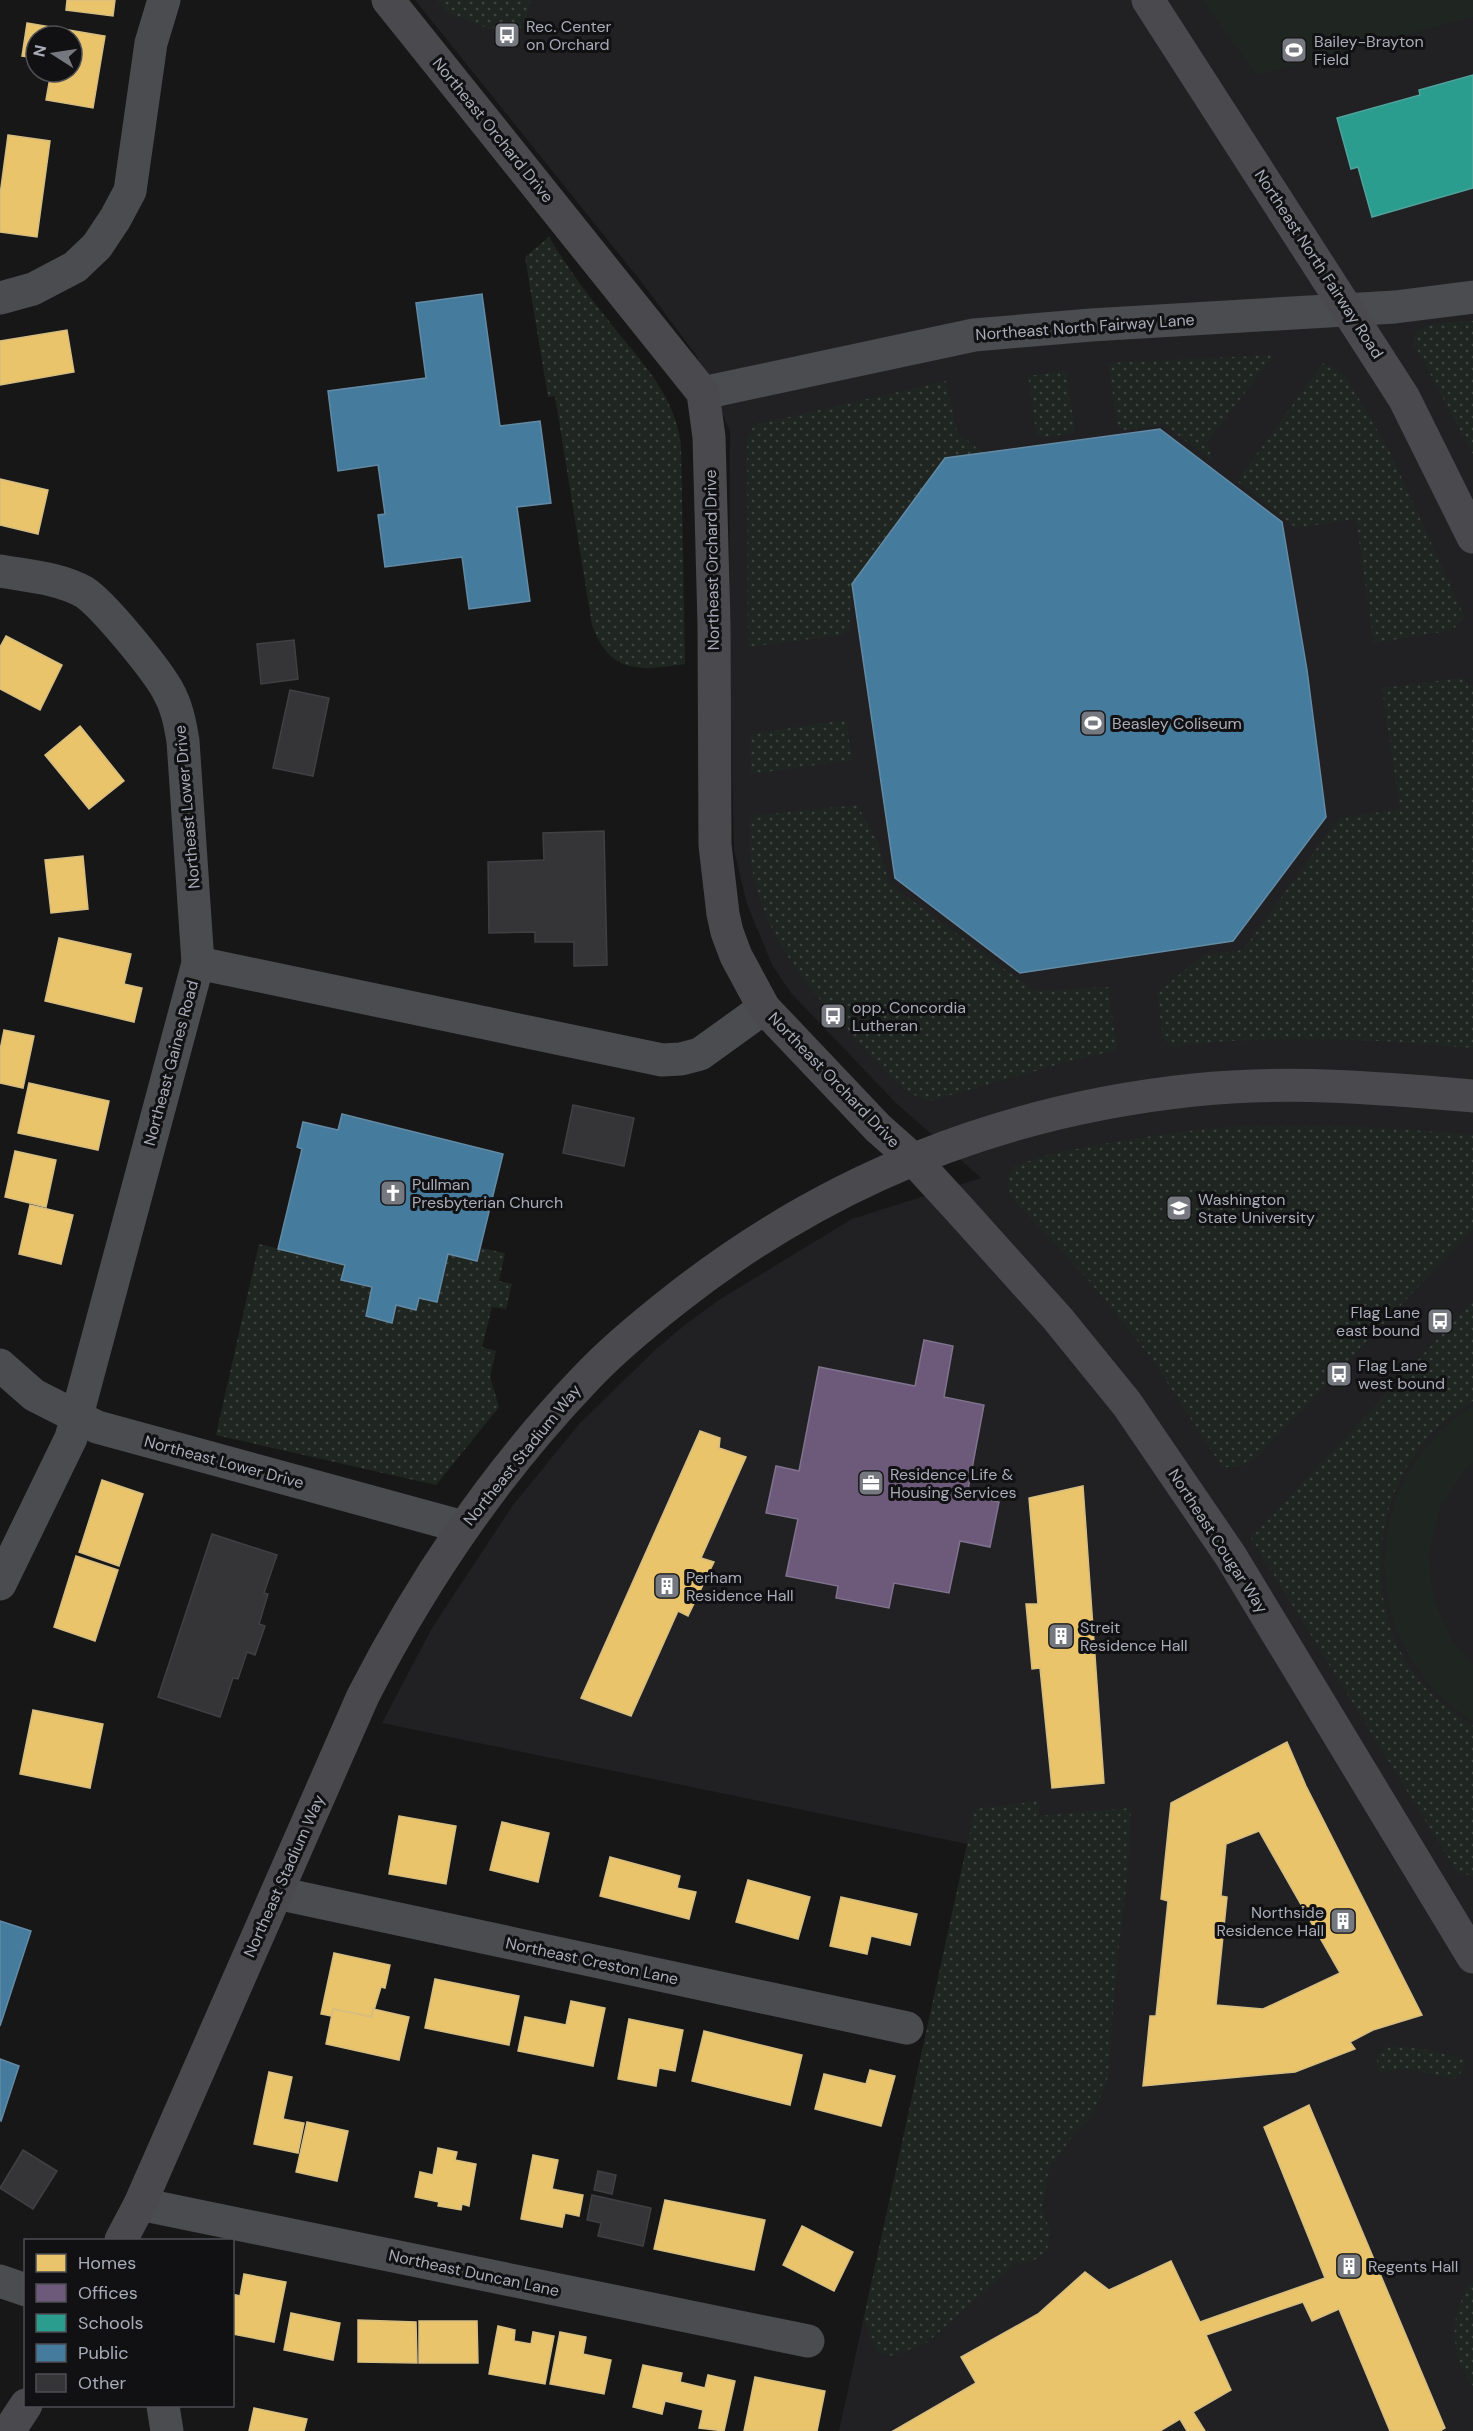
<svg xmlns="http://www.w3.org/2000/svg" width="1473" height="2431" font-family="'DM Sans',sans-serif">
	<defs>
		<pattern id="green-dots" width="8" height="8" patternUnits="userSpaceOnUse" patternTransform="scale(1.5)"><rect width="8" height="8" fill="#1f2621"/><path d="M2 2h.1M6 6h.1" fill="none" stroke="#3d433f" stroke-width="1.8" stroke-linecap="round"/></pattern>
	</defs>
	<rect width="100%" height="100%" fill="#171717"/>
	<!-- built -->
	<polygon fill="#212123" points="415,0 1473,0 1473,2431 839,2431 967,1844 382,1723 432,1628 513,1505 580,1423 655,1350 686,1324 722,1298 852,1219 981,1178 895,1102 791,993 772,965 747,904 734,850 729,659 730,431 696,355 643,284"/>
	<!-- green -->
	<g fill="url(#green-dots)">
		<polygon points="437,0 531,0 522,29 502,25 497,32 447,12"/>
		<path d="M549,237c18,30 37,56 59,83 31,40 67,73 73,126l4,218c-46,7 -75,10 -93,-39l-37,-229 -7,1 -23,-140z"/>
		<path d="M1473,321v133l-60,-112c2,-23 43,-19 60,-21z"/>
		<polygon points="1274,355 1207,442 1213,461 1163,424 1125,430 1118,427 1108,363"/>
		<polygon points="1323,363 1345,375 1390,452 1464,616 1453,630 1374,643 1356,519 1296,528 1237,481"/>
		<polygon points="1066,371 1075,433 1037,438 1028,376"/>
		<polygon points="946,381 957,432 983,453 945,458 852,584 849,629 843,635 748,647 747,440 754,425"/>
		<path d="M1461,678l12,8v362c-101,-9 -200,-15 -301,-1l-9,-9 -6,-45 46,-38 40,-5 96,-132 61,-9 -18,-121z"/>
		<polygon points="846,720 852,760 751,774 750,734"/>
		<path d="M857,805l20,36 13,43 144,107 74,-4 9,63 -47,11 -140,40c-27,-6 -44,-31 -63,-50 -54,-57 -109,-116 -117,-198 -1,-12 0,-25 0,-37z"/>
		<path d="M1245,1126h99l129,8v95l-217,229c-13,8 -19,10 -34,9l-70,-108 -66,-82 -72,-77c-9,-11 -8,-21 -1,-33 34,-14 72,-20 108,-26 42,-7 82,-13 124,-15z"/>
		<polygon points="259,1244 345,1265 342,1280 372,1287 366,1316 391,1322 396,1305 419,1298 437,1301 448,1254 477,1261 481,1248 505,1253 499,1281 512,1284 506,1309 492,1307 482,1347 496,1351 490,1377 499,1407 436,1485 216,1435"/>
		<path d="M1473,1301v100c-18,12 -36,24 -49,41 -56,68 -60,176 0,244 14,16 32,28 49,40v150l-16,-4 -206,-334z"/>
		<polygon points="1038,1801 1039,1816 1131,1808 1127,1882 1116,1968 1108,2077 1098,2103 1089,2119 1074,2134 1049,2169 1042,2208 1050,2231 1047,2251 1033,2261 1016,2263 928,2342 892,2356 876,2351 864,2317 975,1809"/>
		<path d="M1390,2047c27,0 49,4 75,13 -2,9 -3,15 -12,19 -27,-4 -42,-16 -70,-6l-5,-3 -1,-7 2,-11z"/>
		<path d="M1473,2281v105c-23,-32 -26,-72 0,-105z"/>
	</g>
	<!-- pitch -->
	<g fill="#1f2621">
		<polygon points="1202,0 1473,0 1473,17 1257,75"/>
		<path d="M1473,1406v57l-10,8 -24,39 -11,45 6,46 19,42 20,21v57c-118,-74 -118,-240 0,-315z"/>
	</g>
	<!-- homes -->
	<g fill="#e9c46a" stroke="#d6bd81" stroke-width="1.5" fill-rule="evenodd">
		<polygon points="67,0 115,0 113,16 66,10"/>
		<polygon points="27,23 105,36 93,108 46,100 51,72 72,72 72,36 36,36 36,58 22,56"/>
		<polygon points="8,135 50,141 37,237 0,232 0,195"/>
		<polygon points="67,330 74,372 0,385 0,341"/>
		<polygon points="0,479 48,490 38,534 0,525"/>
		<polygon points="6,636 62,665 40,710 0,689 0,647"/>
		<polygon points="80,726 124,781 89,809 45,755"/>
		<polygon points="83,856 88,909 51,913 45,860"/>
		<polygon points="59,938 131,954 124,984 142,988 134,1022 45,1001"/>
		<polygon points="4,1030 34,1036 23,1088 0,1083 0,1050"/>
		<polygon points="29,1083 109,1101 98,1150 18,1133"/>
		<polygon points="15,1151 56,1160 46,1207 5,1197"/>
		<polygon points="30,1205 73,1215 61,1264 19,1254"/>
		<polygon points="700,1431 720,1438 719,1448 746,1457 701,1558 714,1562 688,1616 678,1611 631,1716 581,1698"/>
		<polygon points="102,1480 143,1494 119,1566 79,1552"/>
		<polygon points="1083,1486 1104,1783 1052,1788 1040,1668 1032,1669 1026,1604 1038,1604 1029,1498"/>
		<polygon points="76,1556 118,1570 95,1641 54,1627"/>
		<polygon points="33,1710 103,1724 90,1788 20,1774"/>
		<path d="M1287,1742l19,44 116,229 -49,15 -23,12 5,7 -60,23 -152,14 7,-70h6l12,-115 -7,-2 10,-96zM1259,1831l81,142 -77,36 -47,-4 11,-108 -6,-1 5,-52z"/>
		<polygon points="399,1816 456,1826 446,1884 389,1874"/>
		<polygon points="502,1822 549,1833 538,1882 490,1870"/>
		<polygon points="610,1857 680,1876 677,1888 696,1892 689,1919 600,1896"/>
		<polygon points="748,1880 810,1897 798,1939 736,1922"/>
		<polygon points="841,1897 917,1914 910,1945 871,1936 867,1954 830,1946"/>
		<polygon points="334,1953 390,1965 385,1988 381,1987 372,2017 333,2009 332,2016 321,2014"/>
		<polygon points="435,1979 519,1996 509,2045 425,2028"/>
		<polygon points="571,2001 605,2008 593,2066 518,2051 525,2017 566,2025"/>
		<polygon points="333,2009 372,2017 373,2009 409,2017 399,2060 326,2044"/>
		<polygon points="629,2019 683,2030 675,2071 659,2068 656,2086 618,2079"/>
		<polygon points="704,2031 802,2055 790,2105 692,2081"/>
		<polygon points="870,2070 895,2076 881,2126 815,2109 824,2074 866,2084"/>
		<polygon points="269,2072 292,2077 283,2119 304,2123 298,2153 254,2144"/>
		<polygon points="1309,2105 1445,2428 1440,2431 1390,2431 1339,2309 1312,2321 1303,2302 1206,2335 1231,2390 1193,2412 1205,2431 1187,2431 1180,2419 1160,2431 893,2431 976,2383 961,2357 1038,2314 1085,2272 1109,2290 1171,2261 1200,2322 1325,2278 1264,2127"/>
		<polygon points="307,2122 348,2131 337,2181 296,2172"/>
		<polygon points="438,2148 457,2152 455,2160 476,2164 469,2206 462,2204 461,2210 438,2206 439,2202 415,2197 420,2172 433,2175"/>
		<polygon points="533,2155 558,2160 552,2189 583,2195 579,2216 565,2213 562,2227 521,2219"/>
		<polygon points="665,2200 765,2220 754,2270 654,2249"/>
		<polygon points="802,2226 853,2252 834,2291 783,2265"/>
		<polygon points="244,2274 286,2282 274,2342 232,2334 232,2294 240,2296"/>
		<polygon points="291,2313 340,2323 333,2360 284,2350"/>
		<polygon points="358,2320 416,2322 417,2363 358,2362"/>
		<polygon points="419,2321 477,2321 478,2363 419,2363"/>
		<polygon points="498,2326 515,2330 514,2341 531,2344 533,2332 554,2336 545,2384 489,2374"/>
		<polygon points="560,2332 586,2337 583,2354 611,2360 604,2394 550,2384"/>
		<polygon points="643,2365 682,2373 680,2382 705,2388 708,2375 735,2381 724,2431 699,2428 703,2410 665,2401 662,2414 633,2407"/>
		<polygon points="755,2377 825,2391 817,2431 744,2431"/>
		<polygon points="254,2408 307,2419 304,2431 249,2431"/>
	</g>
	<!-- offices -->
	<polygon fill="#6d597a" stroke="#7f728d" stroke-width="1.5" points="924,1340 953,1346 944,1397 984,1405 967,1495 999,1502 990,1547 960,1541 949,1593 894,1583 889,1608 836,1598 838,1586 786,1576 798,1519 766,1513 776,1466 799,1471 819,1367 915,1386"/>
	<!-- schools -->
	<polygon fill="#2a9d8f" stroke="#50a29b" stroke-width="1.5" points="1473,75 1473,188 1372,217 1358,167 1351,169 1337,118 1420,95 1419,90"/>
	<!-- public -->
	<g fill="#457b9d" stroke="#638aa5" stroke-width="1.5">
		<polygon points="482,294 500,426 540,421 551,503 517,507 530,601 469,609 462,557 385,567 378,515 385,514 378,465 338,471 328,391 426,378 416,303"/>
		<polygon points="1160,429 1282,522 1307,670 1326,817 1233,941 1020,973 895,878 852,584 945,458"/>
		<polygon points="342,1114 503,1154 477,1261 448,1254 437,1302 419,1298 416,1310 396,1305 392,1323 366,1316 372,1287 341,1280 345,1265 278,1249 302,1149 297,1147 303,1122 338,1130"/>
		<polygon points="0,1921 31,1931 0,2026"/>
		<polygon points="0,2059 19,2066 1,2121 0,2120"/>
	</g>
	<!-- building -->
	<g fill="#353537" stroke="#404043" stroke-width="1.5">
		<polygon points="294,640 298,679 261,684 257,644"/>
		<polygon points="290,690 329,698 313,776 273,768"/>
		<polygon points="604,831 607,965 574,966 574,942 535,942 535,932 489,933 488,862 544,860 543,833"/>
		<polygon points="573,1105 634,1118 624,1166 563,1153"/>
		<polygon points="212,1534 277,1555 264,1593 268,1594 259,1624 265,1626 255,1655 247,1652 238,1679 233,1678 220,1717 158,1697"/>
		<polygon points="23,2150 57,2171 33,2209 0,2188"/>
		<polygon points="598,2171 616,2175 612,2194 594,2190"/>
		<polygon points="592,2195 651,2208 643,2246 598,2236 601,2223 587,2220"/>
	</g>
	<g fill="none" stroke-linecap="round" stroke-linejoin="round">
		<!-- street -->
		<g stroke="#4b4c50" stroke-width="33">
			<polyline points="0,298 33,289 75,267 97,246 115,219 130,191 151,43 164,0"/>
			<polyline points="703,393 974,335 1091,325 1395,307 1473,297"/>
			<path d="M0,571c28,5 59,7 84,21 19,12 71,76 83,97 10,17 13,34 16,52l15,222"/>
			<polyline points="0,1365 34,1395 97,1427 463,1527"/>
			<polyline points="0,1584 71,1438 198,963 662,1060 681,1059 700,1054 764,1008"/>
			<polyline points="277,1893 907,2028"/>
			<polyline points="140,2204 808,2341"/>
			<polyline points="0,2281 26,2290"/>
			<polyline points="163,2406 167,2431"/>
		</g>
		<!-- secondary -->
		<g stroke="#4a4a4e" stroke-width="33">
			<polyline points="388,0 703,393 709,437 714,624 715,845 723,914 727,932 736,956 764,1008 878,1128 914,1160 959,1209 1058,1319 1127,1404 1230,1555 1473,1957"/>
			<polyline points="1148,0 1404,398 1473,537"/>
			<path d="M121,2240l19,-36 223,-508c59,-115 132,-223 222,-317 28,-30 60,-56 92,-81 151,-119 326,-188 517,-208 94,-10 186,-2 279,6"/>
			<polyline points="9,2431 26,2405"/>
		</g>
	</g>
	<!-- icons -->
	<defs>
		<g id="bus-square" transform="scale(1.35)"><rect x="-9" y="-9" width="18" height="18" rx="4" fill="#767880" stroke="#111113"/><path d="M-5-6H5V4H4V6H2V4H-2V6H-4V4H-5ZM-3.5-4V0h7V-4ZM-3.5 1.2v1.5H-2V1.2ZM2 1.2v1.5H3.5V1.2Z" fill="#fff"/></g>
		<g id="stadium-square" transform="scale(1.35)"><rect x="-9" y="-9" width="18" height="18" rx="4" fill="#767880" stroke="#111113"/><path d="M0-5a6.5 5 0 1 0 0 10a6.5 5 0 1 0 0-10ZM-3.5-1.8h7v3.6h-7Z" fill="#fff"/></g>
		<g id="church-square" transform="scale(1.35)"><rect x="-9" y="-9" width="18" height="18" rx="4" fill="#767880" stroke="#111113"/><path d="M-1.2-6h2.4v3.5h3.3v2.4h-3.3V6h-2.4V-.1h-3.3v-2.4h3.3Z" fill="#fff"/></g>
		<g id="university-square" transform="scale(1.35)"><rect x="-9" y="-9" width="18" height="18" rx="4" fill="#767880" stroke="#111113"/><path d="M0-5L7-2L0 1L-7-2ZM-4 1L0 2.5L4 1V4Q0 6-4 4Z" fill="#fff"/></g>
		<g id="office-square" transform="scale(1.35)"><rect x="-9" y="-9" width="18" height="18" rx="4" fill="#767880" stroke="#111113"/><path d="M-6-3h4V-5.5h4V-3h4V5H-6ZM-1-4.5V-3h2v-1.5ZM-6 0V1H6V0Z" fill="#fff"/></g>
		<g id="building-square" transform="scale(1.35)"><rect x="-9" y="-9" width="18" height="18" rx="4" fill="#767880" stroke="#111113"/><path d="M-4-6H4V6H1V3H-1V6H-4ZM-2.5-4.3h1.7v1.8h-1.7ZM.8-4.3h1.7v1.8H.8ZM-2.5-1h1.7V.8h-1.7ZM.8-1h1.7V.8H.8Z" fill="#fff"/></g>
	</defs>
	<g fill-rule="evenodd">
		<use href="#bus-square" x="507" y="35"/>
		<use href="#stadium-square" x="1294" y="50"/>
		<use href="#stadium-square" x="1093" y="723"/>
		<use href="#bus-square" x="833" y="1016"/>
		<use href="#church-square" x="393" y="1193"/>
		<use href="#university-square" x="1179" y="1208"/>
		<use href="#bus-square" x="1440" y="1321"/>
		<use href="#bus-square" x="1339" y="1374"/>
		<use href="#office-square" x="871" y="1483"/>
		<use href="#building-square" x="667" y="1586"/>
		<use href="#building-square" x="1061" y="1636"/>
		<use href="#building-square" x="1343" y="1921"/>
		<use href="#building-square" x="1349" y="2266"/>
	</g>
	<g text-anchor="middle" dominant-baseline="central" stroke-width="6" stroke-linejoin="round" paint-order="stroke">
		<!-- poi labels -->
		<g font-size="16" fill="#a9acb8" stroke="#111113" text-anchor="start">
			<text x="526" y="26">Rec. Center<tspan x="526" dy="18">on Orchard</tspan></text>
			<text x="1314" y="41">Bailey-Brayton<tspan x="1314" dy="18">Field</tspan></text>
			<text x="1112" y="723">Beasley Coliseum</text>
			<text x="852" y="1007">opp. Concordia<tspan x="852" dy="18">Lutheran</tspan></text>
			<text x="412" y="1184">Pullman<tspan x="412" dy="18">Presbyterian Church</tspan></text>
			<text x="1198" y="1199">Washington<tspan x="1198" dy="18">State University</tspan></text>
			<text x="1420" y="1312" text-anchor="end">Flag Lane<tspan x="1420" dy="18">east bound</tspan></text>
			<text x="1358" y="1365">Flag Lane<tspan x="1358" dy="18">west bound</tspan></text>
			<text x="890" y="1474">Residence Life &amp;<tspan x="890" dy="18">Housing Services</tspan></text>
			<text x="686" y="1577">Perham<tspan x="686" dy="18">Residence Hall</tspan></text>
			<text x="1080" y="1627">Streit<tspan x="1080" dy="18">Residence Hall</tspan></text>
			<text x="1324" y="1912" text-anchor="end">Northside<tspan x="1324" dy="18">Residence Hall</tspan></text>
			<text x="1368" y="2266">Regents Hall</text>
		</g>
		<!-- street labels -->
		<g font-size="16" fill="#a9acb8" stroke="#111113">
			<text transform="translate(493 130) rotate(51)">Northeast Orchard Drive</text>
			<text transform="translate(1319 264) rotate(57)">Northeast North Fairway Road</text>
			<text transform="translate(1085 327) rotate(-4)">Northeast North Fairway Lane</text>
			<text transform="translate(712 560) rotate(-91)">Northeast Orchard Drive</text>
			<text transform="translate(187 807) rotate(-95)">Northeast Lower Drive</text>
			<text transform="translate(171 1063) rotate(-75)">Northeast Gaines Road</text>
			<text transform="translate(834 1080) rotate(46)">Northeast Orchard Drive</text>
			<text transform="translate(522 1455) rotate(-51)">Northeast Stadium Way</text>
			<text transform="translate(224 1462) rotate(15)">Northeast Lower Drive</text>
			<text transform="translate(1218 1541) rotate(57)">Northeast Cougar Way</text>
			<text transform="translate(284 1876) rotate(-66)">Northeast Stadium Way</text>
			<text transform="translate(592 1961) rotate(12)">Northeast Creston Lane</text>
			<text transform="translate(474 2273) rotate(12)">Northeast Duncan Lane</text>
		</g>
	</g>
	<!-- legend -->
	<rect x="24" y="2239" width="210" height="168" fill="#111113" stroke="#4e4f55" stroke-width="1.5"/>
	<rect x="36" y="2254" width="30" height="18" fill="#e9c46a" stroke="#4e4f55" stroke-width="1.5"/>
	<text x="78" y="2269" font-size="18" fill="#a9acb8">Homes</text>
	<rect x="36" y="2284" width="30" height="18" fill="#6d597a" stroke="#4e4f55" stroke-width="1.5"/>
	<text x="78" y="2299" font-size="18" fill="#a9acb8">Offices</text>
	<rect x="36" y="2314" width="30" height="18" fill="#2a9d8f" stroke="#4e4f55" stroke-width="1.5"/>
	<text x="78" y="2329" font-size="18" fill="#a9acb8">Schools</text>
	<rect x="36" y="2344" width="30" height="18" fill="#457b9d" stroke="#4e4f55" stroke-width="1.5"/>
	<text x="78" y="2359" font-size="18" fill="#a9acb8">Public</text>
	<rect x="36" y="2374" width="30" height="18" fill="#353537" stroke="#4e4f55" stroke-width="1.5"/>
	<text x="78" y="2389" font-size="18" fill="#a9acb8">Other</text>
	<!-- north arrow -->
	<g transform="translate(54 54) rotate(282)"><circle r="28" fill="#111113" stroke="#4e4f55" stroke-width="1.5"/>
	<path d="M0-4.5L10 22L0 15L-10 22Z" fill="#767880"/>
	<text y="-9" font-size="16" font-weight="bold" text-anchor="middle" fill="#a9acb8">N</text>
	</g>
</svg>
